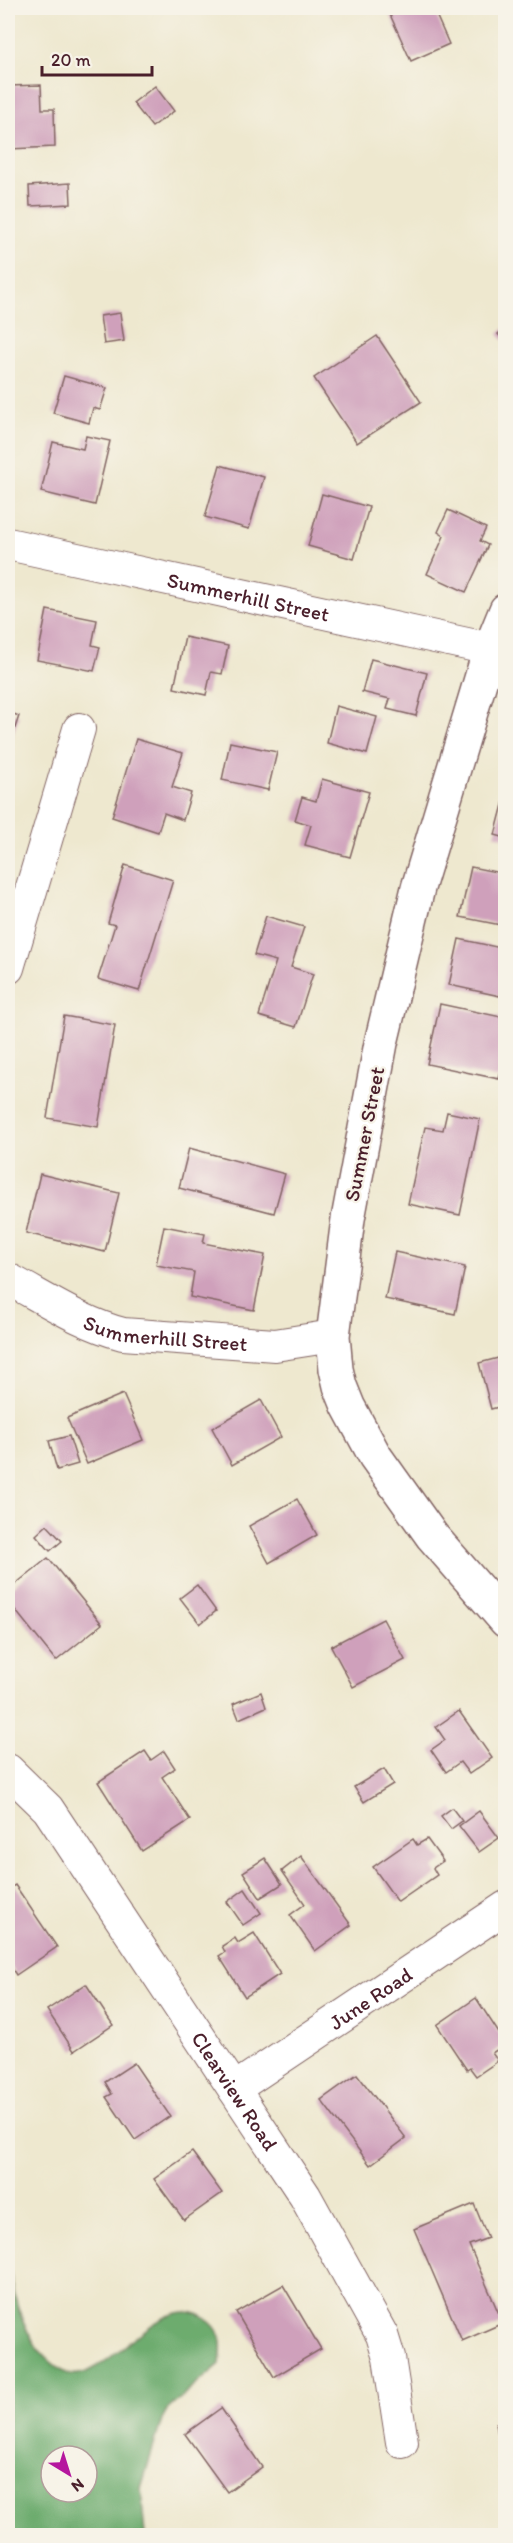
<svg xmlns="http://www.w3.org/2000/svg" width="513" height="2543" font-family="Itim,sans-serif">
	<rect width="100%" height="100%" fill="#f7f3e8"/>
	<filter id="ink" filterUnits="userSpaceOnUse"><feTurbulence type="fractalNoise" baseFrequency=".0167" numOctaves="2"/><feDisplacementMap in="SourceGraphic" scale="12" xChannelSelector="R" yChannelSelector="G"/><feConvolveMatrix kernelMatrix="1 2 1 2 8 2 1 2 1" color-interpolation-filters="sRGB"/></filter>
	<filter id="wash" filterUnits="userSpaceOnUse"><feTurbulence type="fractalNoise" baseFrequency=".008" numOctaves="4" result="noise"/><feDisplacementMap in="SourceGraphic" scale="24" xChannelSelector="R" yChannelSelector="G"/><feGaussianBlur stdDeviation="1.35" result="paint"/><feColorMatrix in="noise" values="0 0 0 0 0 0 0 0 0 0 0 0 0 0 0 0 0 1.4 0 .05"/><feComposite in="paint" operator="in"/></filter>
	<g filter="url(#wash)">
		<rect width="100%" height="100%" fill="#eee8cf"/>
		<!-- forest -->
		<path fill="#6dac6e" stroke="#5c664c" stroke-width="1.5" fill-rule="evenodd" d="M8,2262c6,35 14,75 42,99 6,5 12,11 19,13 40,9 96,-94 141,-52 14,12 12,25 10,42l-53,46 -5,9 -21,69 4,47h-137zM51,2456h36v36h-36z"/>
		<g id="blocks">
			<!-- building -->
			<g fill="#cfa0bb">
				<polygon points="387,8 433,8 449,44 411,61"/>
				<polygon points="41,85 42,109 54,109 55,147 8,149 8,86"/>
				<polygon points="155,86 174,111 152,127 133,103"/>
				<polygon points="70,183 71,204 30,206 29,186"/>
				<polygon points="120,313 124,341 104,344 100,316"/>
				<polygon points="506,327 506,343 498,334"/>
				<polygon points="377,336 421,402 357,443 314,378"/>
				<polygon points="64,376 107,388 100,410 93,408 89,423 53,413"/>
				<polygon points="86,436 110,441 95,505 41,492 53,442 83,449"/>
				<polygon points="220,465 264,477 249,529 205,517"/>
				<polygon points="322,494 369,507 354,559 308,546"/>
				<polygon points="448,510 486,528 480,541 488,545 466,592 427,574 444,536 438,532"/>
				<polygon points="47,610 97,620 92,645 100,647 94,671 37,660"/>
				<polygon points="185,637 228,646 222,674 211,672 206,695 174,688"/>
				<polygon points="371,659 427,673 416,716 387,709 390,699 362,692"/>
				<polygon points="336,706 377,717 367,754 327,743"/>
				<polygon points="8,712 19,716 8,749"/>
				<polygon points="136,739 183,753 172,787 191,793 183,820 164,813 158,832 112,817"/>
				<polygon points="230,742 277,752 268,790 222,780"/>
				<polygon points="322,779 369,792 350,857 305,845 311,825 295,820 302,797 316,801"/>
				<polygon points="505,797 506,797 506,838 495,835"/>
				<polygon points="125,865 173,880 139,991 98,979 115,925 108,923"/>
				<polygon points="471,867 506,874 506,926 460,917"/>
				<polygon points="266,916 304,927 291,967 313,974 296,1027 259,1016 276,961 254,955"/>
				<polygon points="459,939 506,949 506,983 503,983 500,996 449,985"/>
				<polygon points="440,1004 506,1018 506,1051 499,1079 427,1064"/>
				<polygon points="64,1016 115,1025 98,1127 47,1118"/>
				<polygon points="447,1112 480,1119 460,1215 408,1204 425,1127 443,1130"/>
				<polygon points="189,1148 285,1174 274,1213 179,1188"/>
				<polygon points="40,1174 119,1193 105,1252 26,1233"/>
				<polygon points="164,1226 205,1234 203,1243 265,1255 254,1310 190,1297 194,1272 156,1265"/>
				<polygon points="395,1252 465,1267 455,1314 385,1299"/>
				<polygon points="506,1356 506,1405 491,1409 479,1363"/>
				<polygon points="123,1394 143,1440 87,1464 67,1418"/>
				<polygon points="261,1400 281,1437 232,1465 212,1428"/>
				<polygon points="69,1436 78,1464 57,1470 49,1441"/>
				<polygon points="297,1499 317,1535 269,1563 249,1526"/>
				<polygon points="47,1525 62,1541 50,1551 36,1535"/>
				<polygon points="48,1558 102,1624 56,1661 8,1601 8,1590"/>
				<polygon points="197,1585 216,1611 200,1624 180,1598"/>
				<polygon points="383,1619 405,1660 353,1687 331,1646"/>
				<polygon points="261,1692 266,1707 239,1719 233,1704"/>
				<polygon points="459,1711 492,1758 469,1774 460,1762 446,1772 431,1750 445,1740 436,1727"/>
				<polygon points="145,1751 151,1760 164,1751 175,1768 162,1777 190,1820 142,1851 98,1782"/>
				<polygon points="384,1769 393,1784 364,1802 354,1787"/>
				<polygon points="452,1808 462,1821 451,1829 441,1816"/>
				<polygon points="479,1811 499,1838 479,1852 459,1826"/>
				<polygon points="413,1839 417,1845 427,1839 443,1861 433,1868 437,1875 398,1902 373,1867"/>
				<polygon points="301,1856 351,1925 315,1951 290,1915 305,1904 282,1871"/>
				<polygon points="265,1858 282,1884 260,1898 243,1872"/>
				<polygon points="15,1885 57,1947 16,1975 8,1962 8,1889"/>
				<polygon points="245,1889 261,1913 243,1925 227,1902"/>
				<polygon points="254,1933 280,1974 245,1997 219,1956 225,1952 222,1946 235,1938 238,1943"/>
				<polygon points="86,1984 113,2025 74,2051 47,2010"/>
				<polygon points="476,1998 506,2044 492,2053 498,2061 476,2076 470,2068 467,2070 437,2025"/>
				<polygon points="134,2063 170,2116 135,2140 106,2097 112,2094 105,2082"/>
				<polygon points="357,2074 406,2138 370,2165 321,2100"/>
				<polygon points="192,2152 222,2193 184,2220 154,2179"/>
				<polygon points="474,2204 488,2238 469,2245 503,2323 462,2341 414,2229"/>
				<polygon points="283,2285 321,2349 274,2377 236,2312"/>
				<polygon points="221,2408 262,2467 227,2492 185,2434"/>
				<polygon points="506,2421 506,2471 504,2472 496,2423"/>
			</g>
		</g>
	</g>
	<g filter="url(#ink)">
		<use href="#blocks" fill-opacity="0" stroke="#836564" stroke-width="1.5"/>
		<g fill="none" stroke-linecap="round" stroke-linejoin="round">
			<!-- street casing -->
			<g stroke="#836564" stroke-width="34">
				<g id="street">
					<path id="s1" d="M8,544l482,105"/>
					<polyline points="8,968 79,729"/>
					<path id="s2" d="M8,1279c38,20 73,44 115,55l152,11 58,-9"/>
					<path id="s3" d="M8,1770l40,39 257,387 77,139 7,23 13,84"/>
					<path id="s4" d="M234,2089l272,-182"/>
				</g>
			</g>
			<!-- secondary casing -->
			<g stroke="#836564" stroke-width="36">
				<polyline id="secondary" points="506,610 490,649 418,888 381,1043 348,1219 333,1336 336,1369 340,1386 348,1406 375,1456 432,1536 506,1621"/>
			</g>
			<!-- street -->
			<use href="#street" stroke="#fff" stroke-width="32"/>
			<!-- secondary -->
			<use href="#secondary" stroke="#fff" stroke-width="33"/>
		</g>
	</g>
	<g text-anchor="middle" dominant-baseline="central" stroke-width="4.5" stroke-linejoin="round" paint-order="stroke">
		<!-- street labels -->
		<g font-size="21" fill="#4a1f2b" stroke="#f7f3e8">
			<text stroke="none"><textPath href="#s1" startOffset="246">Summerhill Street</textPath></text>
			<text transform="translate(364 1134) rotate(-79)">Summer Street</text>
			<text stroke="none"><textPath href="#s2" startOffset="170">Summerhill Street</textPath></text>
			<text stroke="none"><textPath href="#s4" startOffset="164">June Road</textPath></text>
			<text stroke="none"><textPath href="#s3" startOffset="394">Clearview Road</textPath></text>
		</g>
	</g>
	<!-- margin -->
	<rect width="513" height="2543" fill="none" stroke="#f7f3e8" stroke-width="30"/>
	<!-- north arrow -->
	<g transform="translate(69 2474) rotate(142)"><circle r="28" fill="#f7f3e8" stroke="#b29e9c" stroke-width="1.5"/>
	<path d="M0-4.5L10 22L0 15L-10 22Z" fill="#b5179e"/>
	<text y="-9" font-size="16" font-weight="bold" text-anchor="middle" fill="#4a1f2b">N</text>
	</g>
	<!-- scale -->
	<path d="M42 66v9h110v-9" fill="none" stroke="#4a1f2b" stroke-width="3"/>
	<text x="51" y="66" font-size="18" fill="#4a1f2b" stroke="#f7f3e8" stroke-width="4.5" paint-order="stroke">20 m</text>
</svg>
